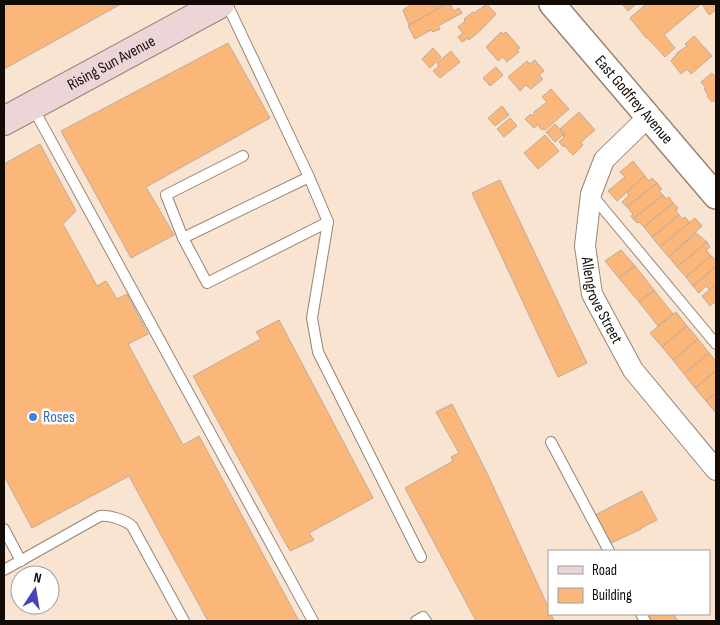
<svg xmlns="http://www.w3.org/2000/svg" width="720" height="625" font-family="'Sofia Sans Condensed',sans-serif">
	<rect width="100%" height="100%" fill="#f9e4d2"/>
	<!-- building -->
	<g fill="#fbb779" stroke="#bfaa99">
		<polygon points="4,4 121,4 4,69"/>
		<polygon points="412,4 446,4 409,25 403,10"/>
		<polygon points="446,4 450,4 454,11 459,8 462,13 438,26 440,29 433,32 431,30 415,39 408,26"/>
		<polygon points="487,4 496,14 482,29 469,40 468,38 462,42 458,37 463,33 458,27 465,21 464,19 473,12 474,13"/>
		<polygon points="622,4 636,4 628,11"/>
		<polygon points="646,4 701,4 664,35 675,48 665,57 654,45 646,37 646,38 630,18"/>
		<polygon points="702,4 716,4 716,10 709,15"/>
		<polygon points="501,32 503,34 506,32 520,48 517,50 519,52 507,62 503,57 498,61 486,47"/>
		<polygon points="694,36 712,56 691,74 687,69 681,74 671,61 678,52 687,46 685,44"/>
		<polygon points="228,43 270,118 146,187 174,235 131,258 61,131"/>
		<polygon points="433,48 441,57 430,68 422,59"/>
		<polygon points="451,51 460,62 440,78 433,71 439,66 437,63"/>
		<polygon points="535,60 544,71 539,75 543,79 531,89 526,85 520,91 508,77 527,61 530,64"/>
		<polygon points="496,67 503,75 490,86 483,78"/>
		<polygon points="712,73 716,78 716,103 714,100 712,102 707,96 708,95 704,89 706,88 701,82"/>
		<polygon points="551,89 569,109 545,130 541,129 539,127 539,124 534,128 525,119 531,114 532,116 534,115 534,112 547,102 542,97"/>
		<polygon points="502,106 509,115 495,126 488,118"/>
		<polygon points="579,112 595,130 581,142 583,145 573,155 564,145 563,147 559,142 564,137 563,136 565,134 560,129"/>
		<polygon points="510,118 517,126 504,137 497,129"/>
		<polygon points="555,124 564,134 555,142 546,132"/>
		<polygon points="545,135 559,151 538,169 524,153"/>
		<polygon points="40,144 76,211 63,224 97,286 106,281 117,299 127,294 148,334 128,344 183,445 199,436 299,621 208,621 129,476 32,528 4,476 4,164"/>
		<polygon points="633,161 645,176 617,201 608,191 625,177 620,172"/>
		<polygon points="645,176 649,181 652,178 657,183 627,207 622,202 629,195 626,192"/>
		<polygon points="500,180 587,363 558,377 472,193"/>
		<polygon points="657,183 662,189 659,191 663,195 633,219 631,216 633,214 627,207"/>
		<polygon points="663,195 666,199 669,197 673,203 644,227 639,222 637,223 633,219"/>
		<polygon points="673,203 678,208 676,211 679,215 652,237 644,227"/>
		<polygon points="679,215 682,219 685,217 690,223 660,247 652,237"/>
		<polygon points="695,218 702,226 669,257 660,247"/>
		<polygon points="696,233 707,242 677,267 669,257"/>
		<polygon points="707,242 710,247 706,250 711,256 686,277 677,267"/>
		<polygon points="621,250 635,266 619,278 605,261"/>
		<polygon points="711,256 716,260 716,267 693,286 686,277"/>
		<polygon points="635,266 654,290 639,302 619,278"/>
		<polygon points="716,267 716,284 710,290 706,286 699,293 693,286"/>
		<polygon points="716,284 716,301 710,306 702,296"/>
		<polygon points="654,290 673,314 658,326 639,302"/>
		<polygon points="676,312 687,326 662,347 650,333"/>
		<polygon points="279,320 373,498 309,533 314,540 290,551 193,376 261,339 256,332"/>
		<polygon points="687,326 698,339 673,360 662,347"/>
		<polygon points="698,339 709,353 684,374 673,360"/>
		<polygon points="709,353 716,361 716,371 695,388 684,374"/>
		<polygon points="716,371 716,393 706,401 695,388"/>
		<polygon points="716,393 716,413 706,401"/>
		<polygon points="452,404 487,473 549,609 549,614 551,614 554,621 476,621 405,488 453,461 451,457 459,453 436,412"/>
		<polygon points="642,491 657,520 641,528 641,529 609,544 595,515"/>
		<polygon points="645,614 673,614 678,621 649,621"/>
	</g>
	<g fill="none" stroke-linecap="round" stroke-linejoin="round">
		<!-- service casing -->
		<g stroke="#978474" stroke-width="12">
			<g id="service">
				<polyline points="227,4 309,177 183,238 166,195 243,156"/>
				<polyline points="32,106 313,621"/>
				<polyline points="591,194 716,344"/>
				<polyline points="328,222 312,318 318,352 421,557"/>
				<polyline points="183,238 207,283 328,222 309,177"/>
				<polyline points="551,442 609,551"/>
				<polyline points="4,529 21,561"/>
				<path d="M4,570l96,-54c10,-1 25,4 32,10l52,95"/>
				<polyline points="641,614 645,621"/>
				<polyline points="416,621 423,617 426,621"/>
			</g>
		</g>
		<!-- minor casing -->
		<g stroke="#978474" stroke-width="22">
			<g id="minor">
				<path id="s1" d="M649,116l-45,44 -13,34 -6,52 7,48 41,76 83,100"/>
			</g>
		</g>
		<!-- tertiary casing -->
		<g stroke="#978474" stroke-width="28">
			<g id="tertiary">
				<path id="s2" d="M552,4l164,192"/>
			</g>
		</g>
		<!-- secondary casing -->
		<g stroke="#978474" stroke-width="30">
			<g id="secondary">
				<path id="s3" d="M4,121l216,-117"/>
			</g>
		</g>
		<!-- service -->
		<use href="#service" stroke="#fff" stroke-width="10"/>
		<!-- minor -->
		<use href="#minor" stroke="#fff" stroke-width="20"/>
		<!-- tertiary -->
		<use href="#tertiary" stroke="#fff" stroke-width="25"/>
		<!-- secondary -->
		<use href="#secondary" stroke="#ecd5d7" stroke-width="28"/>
	</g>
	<!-- markers -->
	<circle fill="#3f7fe0" stroke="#fff" stroke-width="2" cx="33" cy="417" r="5"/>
	<g text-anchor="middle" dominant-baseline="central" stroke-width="5" stroke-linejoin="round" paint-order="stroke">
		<!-- street labels -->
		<g font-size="16" fill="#130c06" stroke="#fff">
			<text stroke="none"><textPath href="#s3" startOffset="122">Rising Sun Avenue</textPath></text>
			<text stroke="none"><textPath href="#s2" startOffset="126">East Godfrey Avenue</textPath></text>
			<text stroke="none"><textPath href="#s1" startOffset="209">Allengrove Street</textPath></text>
		</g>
		<!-- shop labels -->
		<g font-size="16" fill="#366cbe" stroke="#fff" text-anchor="start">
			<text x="43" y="417">Roses</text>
		</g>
	</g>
	<!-- border -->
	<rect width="720" height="625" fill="none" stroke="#130c06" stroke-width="10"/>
	<!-- legend -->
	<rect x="548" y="550" width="162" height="65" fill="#ffffff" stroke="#a19e9b"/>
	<rect x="558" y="566" width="25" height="8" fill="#ecd5d7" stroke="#a19e9b"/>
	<text x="592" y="575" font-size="15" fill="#130c06">Road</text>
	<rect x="558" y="588" width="25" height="15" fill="#fbb779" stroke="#a19e9b"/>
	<text x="592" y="600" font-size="15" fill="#130c06">Building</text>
	<!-- north arrow -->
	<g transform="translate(35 590) rotate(12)"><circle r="24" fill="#ffffff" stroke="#a19e9b"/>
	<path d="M0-4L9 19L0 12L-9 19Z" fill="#4344b9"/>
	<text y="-8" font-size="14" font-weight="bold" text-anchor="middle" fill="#130c06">N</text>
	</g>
</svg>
